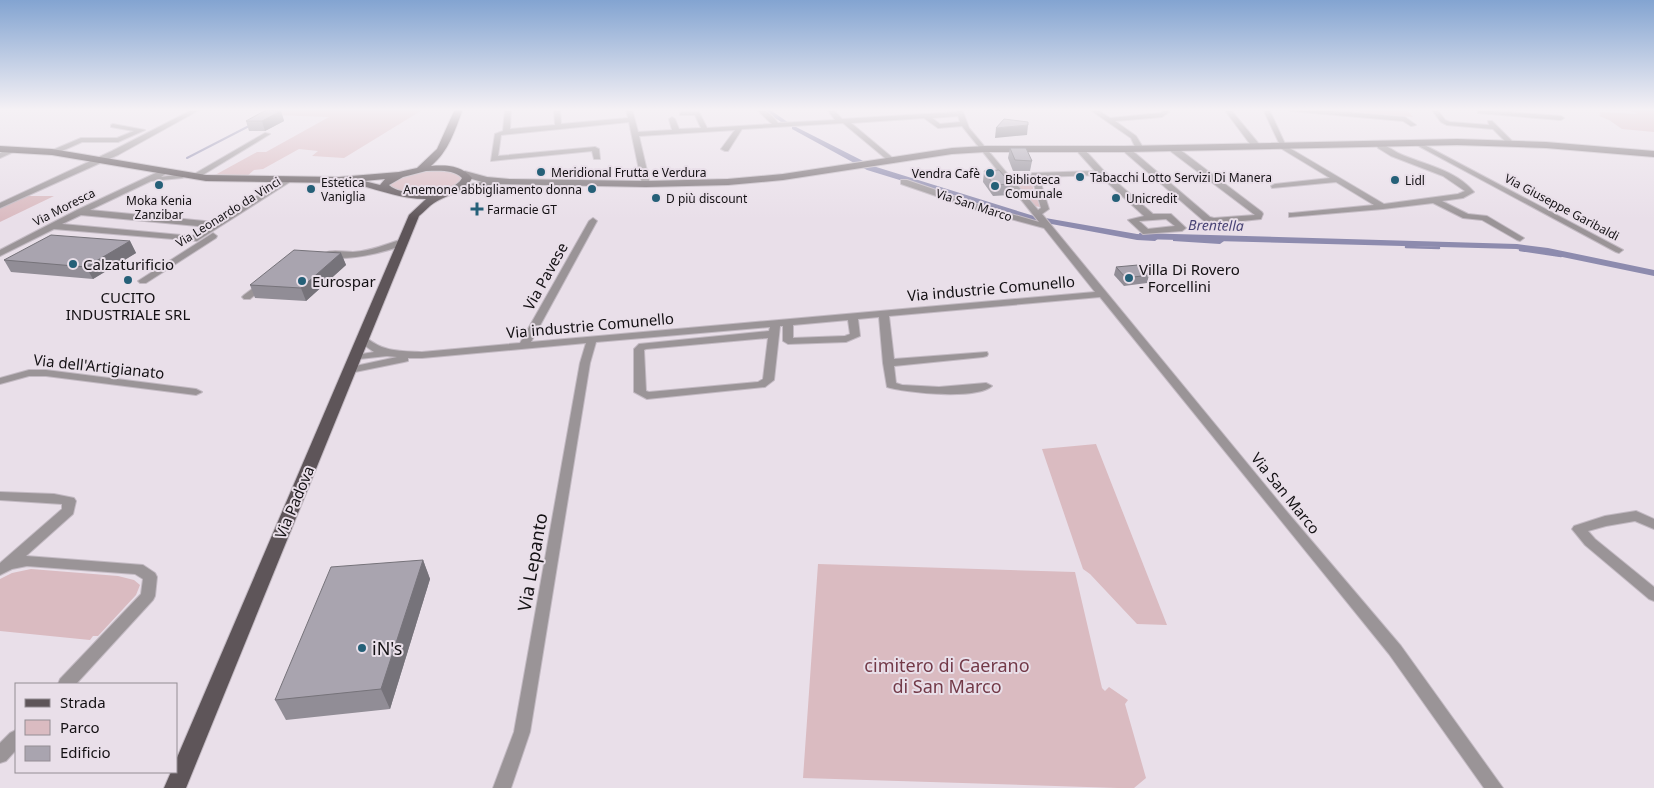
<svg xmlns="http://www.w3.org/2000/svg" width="1654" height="788" font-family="'Noto Sans',sans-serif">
	<rect width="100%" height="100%" fill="#e9dfe9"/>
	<!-- green -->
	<g fill="#dabbc1">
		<polygon points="284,109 424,109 344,158 312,156 318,151 299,149 263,169 254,170 246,177 215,175 257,152 266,152 329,117 273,115"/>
		<polygon points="1359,109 1406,109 1413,117 1360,112"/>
		<polygon points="1626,109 1654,109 1654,132 1622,129 1609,120 1599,116 1601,114 1599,113 1601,112 1638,114"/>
		<path d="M434,170l16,1 11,6 1,2c-12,16 -59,20 -73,6l6,-6z"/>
		<polygon points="1026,178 1030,179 1040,207 1034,206 1013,180"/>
		<polygon points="27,196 54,196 0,222 0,208"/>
		<polygon points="1096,444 1167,625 1137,624 1090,574 1083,569 1042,449"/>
		<polygon points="818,564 1075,572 1102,688 1105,691 1109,687 1128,700 1125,704 1146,778 1134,788 1118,788 803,778"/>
		<polygon points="31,569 118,576 134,580 140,585 136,595 98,636 93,636 90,640 0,631 0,579 12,573"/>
	</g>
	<!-- water -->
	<polygon fill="#8d8bae" points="1139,233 1517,244 1548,248 1654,270 1654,276 1543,253 1516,249 1141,239"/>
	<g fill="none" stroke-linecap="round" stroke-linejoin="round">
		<!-- stream-far1 -->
		<g stroke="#8d8bae" stroke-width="2">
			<polyline points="275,113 283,109"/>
			<polyline points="187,158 251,125"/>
		</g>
		<!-- stream -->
		<g stroke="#8d8bae" stroke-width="2.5">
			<polyline points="1406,247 1439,248"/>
			<polyline points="1520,250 1561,256"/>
		</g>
		<!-- canal -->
		<g fill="#8d8bae" fill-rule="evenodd">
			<polygon points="762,109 769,109 789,123 784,124"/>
			<polygon points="792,127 796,127 873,166 1034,216 1137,234 1155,235 1159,238 1155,241 1137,240 1030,220 867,170 792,129"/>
			<polygon points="1176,236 1220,238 1224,241 1220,244 1173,241 1173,237"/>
		</g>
		<!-- minor casing -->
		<g stroke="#c3bac3" stroke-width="2">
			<g id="minor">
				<polygon points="194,109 201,109 118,155 0,208 0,203 112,151"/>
				<path d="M505,109h6l-1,20 45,-4 -1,-16h6l1,15 67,-6 -2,-9h6l6,23 34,-2 -3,-11 3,-2 3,2 4,10 22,-1 -6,-13h-15v-2l2,-1h17l8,16 65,-4 -16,-15c10,0 16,6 22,14l57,-3 -8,-11h6l9,10 115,-7 -1,-3h6l7,19 69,82 3,-2 -10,-33 1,-2 63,-2 -19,-21 7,-2 21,23 49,43h18l15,14 -4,3 -39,3 -15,-14 16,-4 -45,-41 -60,2 10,32 -7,5 246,299 113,133 102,142h-19l-95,-134 -289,-357 -211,19 5,43 93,-7 1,2 -1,2 -4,1 -89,9 2,17 6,2 37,2 47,-4 6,3c-15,14 -86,7 -105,1l-4,-24 -4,-46 -21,2 2,17 -14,6 -58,2 -5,-3v-15h-3l-6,54 -9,7 -118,12 -13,-7v-43l5,-5 130,-13 1,-4 -174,15 -6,21 -60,369 -19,56h-18l21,-56 66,-369 6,-20 -164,15h-14v3l-4,1 -54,11 -4,-1 -1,-2 1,-2 51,-11 -10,-1 -37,4 -1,-2 1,-2 24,-4 -16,-11 -1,-2 1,-2h8c16,15 35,14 56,15l98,-9 69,-122 4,-3 4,3 -66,121 564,-50 -51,-64 -70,-19 -73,-25v-4h6l73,25 59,17 -77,-96 -24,2 -14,-10 -73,5 43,36v4h-3l-48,-40 -101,6 -14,22h-3l-4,-2 14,-19 -96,6 11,48 -4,2 -4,-2 -13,-62 -128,13 -3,21 97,-9 4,2 1,10h-6l-2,-8 -101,10 4,-27 8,-3zM958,116l2,6 -20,2 -8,-6zM1166,219l9,7 -27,3 -9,-8zM848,320l2,14 -5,2 -52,2v-13zM768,338l-5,41 -5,3 -109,10 -3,-1 -2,-41 2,-1z"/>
				<polygon points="1089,109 1096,109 1110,118 1160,113 1163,111 1162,109 1168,109 1169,112 1162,117 1115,121 1136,136 1144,149 1140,151 1136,149 1131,138"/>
				<polygon points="1224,109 1230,109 1259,144 1259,148 1253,148"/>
				<path d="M1263,109h6l17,37 98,58 74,-10 7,-3 -22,-15 -52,-20 -13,-8 -1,-2 4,-2c7,2 11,6 17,9 26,12 57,16 76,39l-11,6 -21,3 26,13 19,2 37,22 -4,3 -3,-1 -35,-20 -19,-2 -30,-15 -50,6 -94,8v-4h3l82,-8 -38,-23 -64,6 -1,-2 4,-2 55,-6 -53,-32 -2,-1 4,-2z"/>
				<polygon points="1288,109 1310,109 1405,117 1416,125 1411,126 1403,121 1291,111"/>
				<polygon points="1431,109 1437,109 1445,120 1450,122 1489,125 1488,121 1492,121 1514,143 1508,144 1493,129 1447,125 1441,122"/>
				<polygon points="1480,110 1561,116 1564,118 1561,120 1478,113 1478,111"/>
				<polygon points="113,124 145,130 118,142 82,142 55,154 48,152 81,138 117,138 134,131 111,127 111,125"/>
				<polygon points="265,133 270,134 196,179 189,177"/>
				<polygon points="1413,141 1417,141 1623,250 1619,253 1616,252 1413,143"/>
				<polygon points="1169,146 1175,146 1262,212 1263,214 1261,219 1214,224 1204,221 1121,149 1128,147 1210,217 1214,218 1255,215 1169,150"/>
				<polygon points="11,148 18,150 0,158 0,153"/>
				<path d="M160,171l7,2 -6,4 21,-3 4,2 -4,2 -31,3 -61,29 125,12 71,-44 7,2 -96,61 -143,-12 -54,27v-6l77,-40zM81,215l127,12 -16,9 -130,-12z"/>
				<polygon points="213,233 217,236 216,238 146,283 140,283 138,281"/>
				<path d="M403,239l4,3 -1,2c-16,7 -69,21 -83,10 6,-5 21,-2 30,-2 19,-1 33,-8 50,-13z"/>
				<polygon points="264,280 269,283 267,285 250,299 244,299 242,297 244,295"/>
				<polygon points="29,370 46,370 196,389 202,392 196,395 46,376 29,376 0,384 0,378"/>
				<polygon points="0,492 54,494 74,498 76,501 73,514 26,556 143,565 155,573 157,577 155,596 153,600 76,684 58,684 60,679 141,594 143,579 135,574 27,566 12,569 0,575 0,563 62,509 62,504 0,500"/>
				<polygon points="1636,511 1654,519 1654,529 1635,521 1606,526 1588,531 1595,539 1654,587 1654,601 1649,599 1585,545 1572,529 1574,526 1605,516"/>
				<polygon points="16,730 16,750 6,761 0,763 0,743 10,733"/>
			</g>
		</g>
		<!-- secondary casing -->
		<g stroke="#c3bac3" stroke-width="2">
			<polygon id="secondary" points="1457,139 1546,142 1654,151 1654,157 1546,148 1457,145 1125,152 985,152 952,154 783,180 728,185 646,187 495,184 453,193 448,190 453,187 482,182 462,176 460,174 465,171 487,177 509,179 646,181 728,179 783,174 952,148 985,146 1125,146"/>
		</g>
		<!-- primary casing -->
		<g stroke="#c3bac3" stroke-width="2">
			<path id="primary" d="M455,109h8c-8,21 -14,42 -32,57 15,-1 30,-1 41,12 -7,15 -25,16 -38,25 -5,3 -10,9 -15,13l-233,572h-22l7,-16h5v-12l233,-545 17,-16c-23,0 -45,-8 -67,-14v-4l-20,2 -133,-2 -154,-26 -52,-3v-6l52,3 154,26 133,2 60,-5 18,-4 20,-19zM426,171c12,0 27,-2 36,7 -8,17 -60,20 -73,7l14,-8zM385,179l-5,6 -16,-4z"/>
		</g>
		<!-- minor -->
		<use href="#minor" fill="#9a9497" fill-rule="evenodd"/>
		<!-- secondary -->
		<use href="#secondary" fill="#776f73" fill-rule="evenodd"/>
		<!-- primary -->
		<use href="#primary" fill="#5e5559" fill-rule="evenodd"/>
	</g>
	<!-- wall -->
	<g fill="#918d96">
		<polygon points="281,111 284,121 265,131 249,131 246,121"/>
		<polygon points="1010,148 1032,161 1030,171 1013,171 1008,158"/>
		<polygon points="984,171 1011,184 1010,195 993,196 983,182"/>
		<polygon points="130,241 136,253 93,279 11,272 4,260"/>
		<polygon points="341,253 346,265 306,301 255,298 250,285"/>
		<polygon points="1116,267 1149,275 1147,283 1124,286 1114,275"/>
		<polygon points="423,560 430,579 390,709 286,720 275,700"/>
	</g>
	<!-- shaded-wall -->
	<g fill="#76737a">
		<polygon points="281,111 284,121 265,131 262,121"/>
		<polygon points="1028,125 1027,135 995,138 996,128"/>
		<polygon points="130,241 136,253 93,279 86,267"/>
		<polygon points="341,253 346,265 306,301 301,288"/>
		<polygon points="423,560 430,579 390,709 381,689"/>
	</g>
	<!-- building -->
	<g fill="#a9a4af" stroke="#76737a">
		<polygon points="266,110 281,111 262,121 246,121"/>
		<polygon points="1004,119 1028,122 1028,125 996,128"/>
		<polygon points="1010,148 1026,148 1032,161 1015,160"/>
		<polygon points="999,170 1011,184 994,185 984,171"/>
		<polygon points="51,235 130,241 86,267 4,260"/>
		<polygon points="294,250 341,253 301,288 250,285"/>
		<polygon points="1138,265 1149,275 1126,278 1116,267"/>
		<polygon points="423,560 381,689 275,700 331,567"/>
	</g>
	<!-- sky -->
	<linearGradient id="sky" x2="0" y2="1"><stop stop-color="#83a4d1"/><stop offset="0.5" stop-color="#f5f1f5"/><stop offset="1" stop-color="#f5f1f5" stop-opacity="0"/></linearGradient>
	<rect width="1654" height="219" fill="url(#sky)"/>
	<!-- markers -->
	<g fill="#256078" stroke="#e9dfe9" stroke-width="2">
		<circle cx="541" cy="172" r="5"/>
		<circle cx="990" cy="173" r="5"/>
		<circle cx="1080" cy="177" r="5"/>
		<circle cx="1395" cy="180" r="5"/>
		<circle cx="159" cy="185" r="5"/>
		<circle cx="995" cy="186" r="5"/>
		<circle cx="311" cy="189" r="5"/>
		<circle cx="592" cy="189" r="5"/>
		<circle cx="656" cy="198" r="5"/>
		<circle cx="1116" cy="198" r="5"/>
		<path d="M474.5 201.5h5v5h5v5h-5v5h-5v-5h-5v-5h5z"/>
		<circle cx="73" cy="264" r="5"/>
		<circle cx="1129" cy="278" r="5"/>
		<circle cx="128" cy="280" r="5"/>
		<circle cx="302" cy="281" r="5"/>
		<circle cx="362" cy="648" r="5"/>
	</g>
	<g text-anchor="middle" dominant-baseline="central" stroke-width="4" stroke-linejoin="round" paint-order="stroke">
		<!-- far-poi labels -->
		<g font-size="12" fill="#141114" stroke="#e9dfe9" text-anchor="start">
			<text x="551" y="172">Meridional Frutta e Verdura</text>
			<text x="980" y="173" text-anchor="end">Vendra Cafè</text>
			<text x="1090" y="177">Tabacchi Lotto Servizi Di Manera</text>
			<text x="1005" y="179">Biblioteca<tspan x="1005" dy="14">Comunale</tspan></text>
			<text x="1405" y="180">Lidl</text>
			<text x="321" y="182">Estetica<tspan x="321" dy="14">Vaniglia</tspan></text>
			<text x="582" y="189" text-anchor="end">Anemone abbigliamento donna</text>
			<text x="666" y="198">D più discount</text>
			<text x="1126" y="198">Unicredit</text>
			<text x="159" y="200" text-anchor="middle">Moka Kenia<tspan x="159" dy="14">Zanzibar</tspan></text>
			<text x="487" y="209">Farmacie GT</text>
		</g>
		<!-- far-street labels -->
		<g font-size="12" fill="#141114" stroke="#e9dfe9">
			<text transform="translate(974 205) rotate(18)">Via San Marco</text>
			<text transform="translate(64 207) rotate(-27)">Via Moresca</text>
			<text transform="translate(1562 207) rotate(28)">Via Giuseppe Garibaldi</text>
			<text transform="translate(228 212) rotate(-32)">Via Leonardo da Vinci</text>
		</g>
		<!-- far-water labels -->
		<g font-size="14" font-style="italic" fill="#494476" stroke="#e9dfe9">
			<text transform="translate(1216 225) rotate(1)">Brentella</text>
		</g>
		<!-- poi labels -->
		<g font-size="15" fill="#141114" stroke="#e9dfe9" text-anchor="start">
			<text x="83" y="264">Calzaturificio</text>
			<text x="1139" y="269">Villa Di Rovero<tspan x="1139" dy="17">- Forcellini</tspan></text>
			<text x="312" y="281">Eurospar</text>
			<text x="128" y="297" text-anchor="middle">CUCITO<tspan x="128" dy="17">INDUSTRIALE SRL</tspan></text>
		</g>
		<!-- street labels -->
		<g font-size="15" fill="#141114" stroke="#e9dfe9">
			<text transform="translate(545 276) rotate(-61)">Via Pavese</text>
			<text transform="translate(991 288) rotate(-5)">Via industrie Comunello</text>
			<text transform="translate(590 325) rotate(-5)">Via industrie Comunello</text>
			<text transform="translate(99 366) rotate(6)">Via dell'Artigianato</text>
			<text transform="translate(1286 493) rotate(51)">Via San Marco</text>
			<text transform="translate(294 502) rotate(-67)">Via Padova</text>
		</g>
		<!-- near-street labels -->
		<g font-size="18" fill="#141114" stroke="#e9dfe9">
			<text transform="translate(532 562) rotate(-80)">Via Lepanto</text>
		</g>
		<!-- near-poi labels -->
		<g font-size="18" fill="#141114" stroke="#e9dfe9" text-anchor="start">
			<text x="372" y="648">iN's</text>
		</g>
		<!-- near-park labels -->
		<g font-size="18" fill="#733a48" stroke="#e9dfe9">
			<text x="947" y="665">cimitero di Caerano<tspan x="947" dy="21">di San Marco</tspan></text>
		</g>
	</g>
	<!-- legend -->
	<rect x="15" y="683" width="162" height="90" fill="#e9dfe9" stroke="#948d94"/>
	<rect x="25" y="699" width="25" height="8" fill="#5e5559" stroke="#948d94"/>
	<text x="60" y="708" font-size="15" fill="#141114">Strada</text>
	<rect x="25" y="720" width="25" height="15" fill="#dabbc1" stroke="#948d94"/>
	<text x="60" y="733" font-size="15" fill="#141114">Parco</text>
	<rect x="25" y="746" width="25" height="15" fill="#a9a4af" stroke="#948d94"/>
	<text x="60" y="758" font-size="15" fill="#141114">Edificio</text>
</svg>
